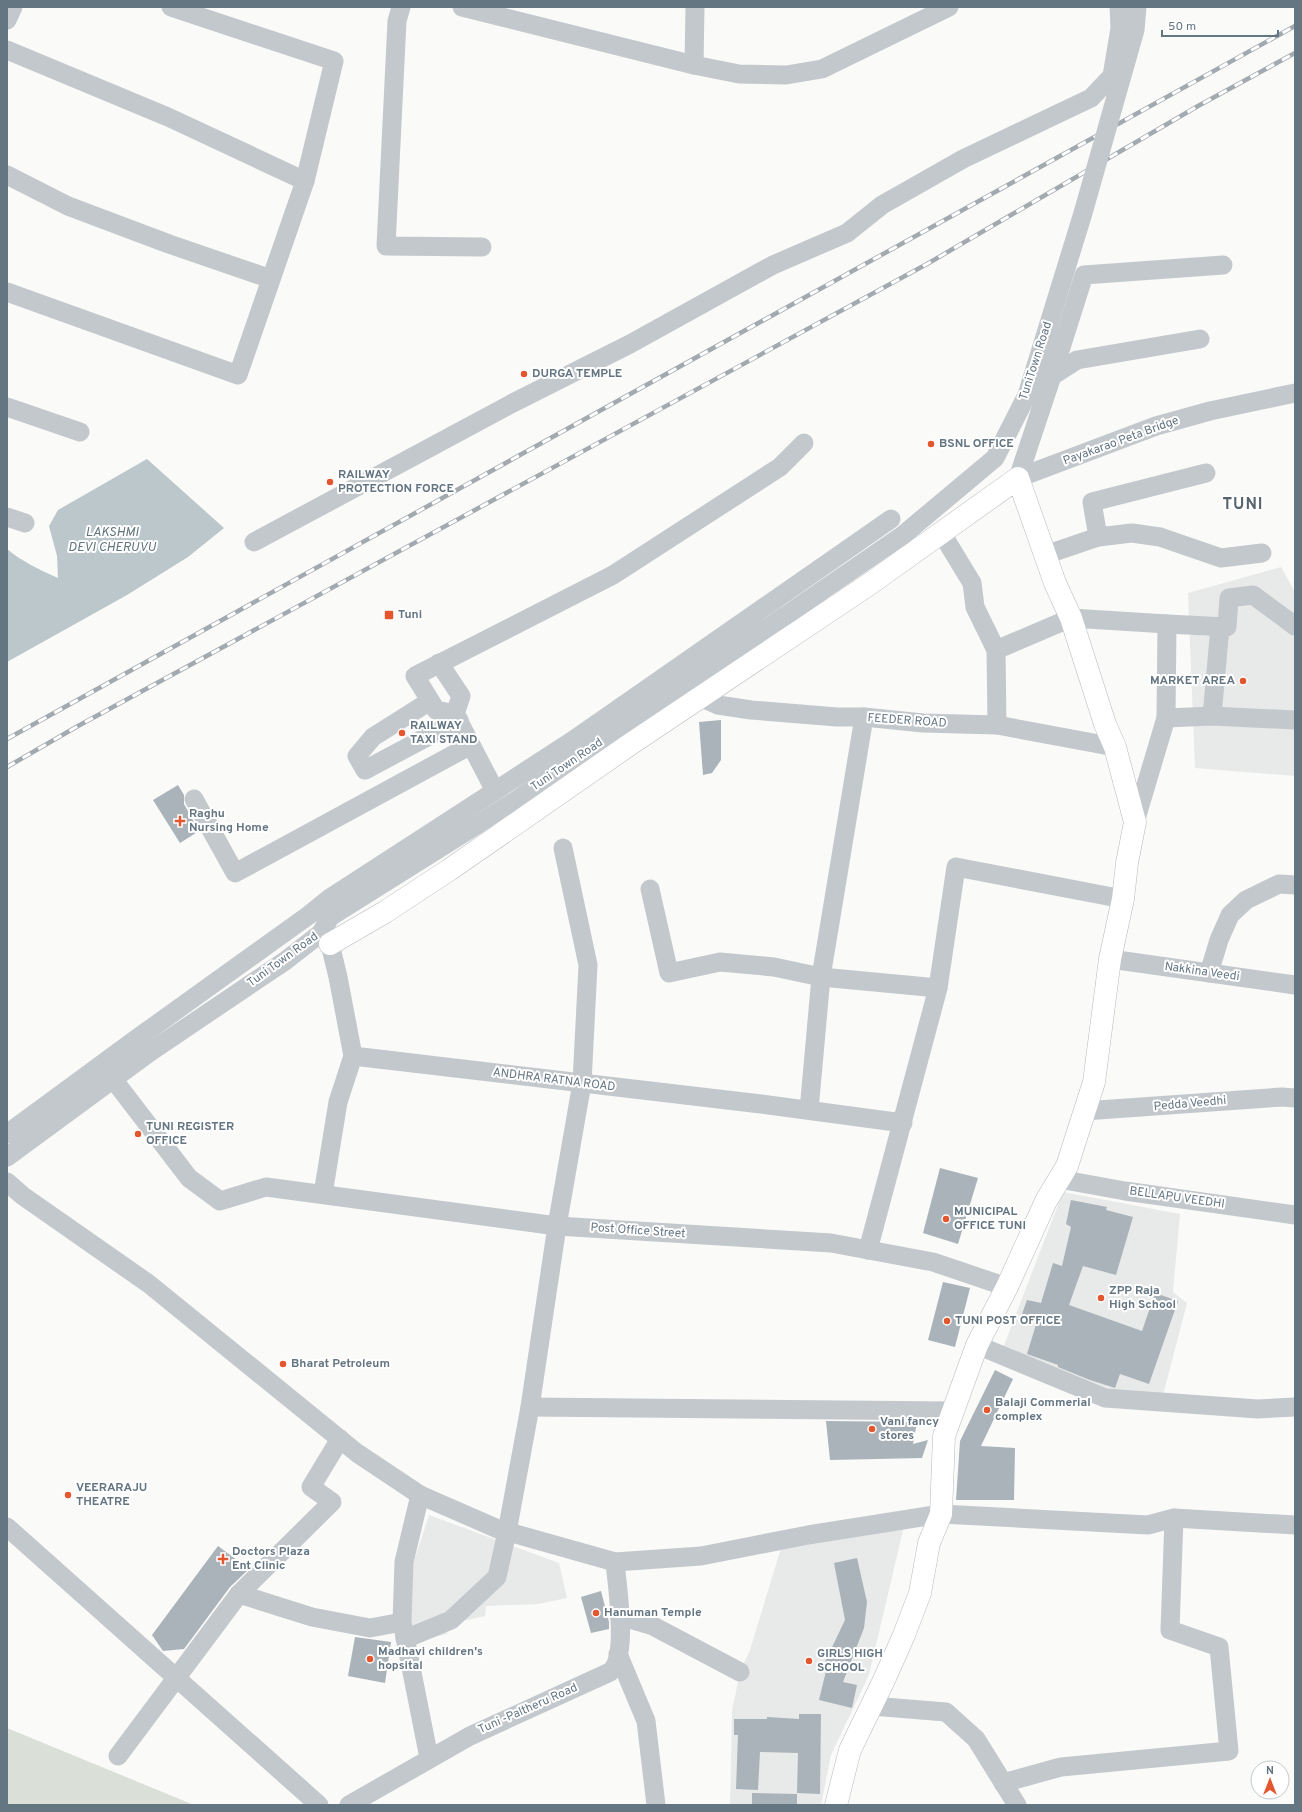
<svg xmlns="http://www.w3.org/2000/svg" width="1302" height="1812" font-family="Overpass,sans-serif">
	<rect width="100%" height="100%" fill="#fafaf8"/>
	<!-- built -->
	<g fill="#e8e9e9">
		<polygon points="1281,567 1295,592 1295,776 1195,768 1188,593"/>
		<polygon points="1063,1192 1180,1214 1173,1292 1187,1303 1161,1403 1089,1385 1001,1353"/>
		<polygon points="429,1515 559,1563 567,1598 538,1604 486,1606 485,1616 446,1625 447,1634 412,1642 410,1622 413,1564"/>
		<polygon points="904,1526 869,1675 831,1755 821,1805 730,1805 732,1711 740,1672 750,1650 781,1548"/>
	</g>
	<!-- green -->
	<polygon fill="#dadfd7" points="7,1728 194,1805 7,1805"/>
	<!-- water -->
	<path fill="#bbc7cb" d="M147,459l77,69 -36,29 -61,38 -120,67v-113c16,13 33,21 51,29l-1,-22 -8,-30 9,-16z"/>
	<!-- building -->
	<g fill="#aab3b9">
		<polygon points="721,720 721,760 712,773 703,775 699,722"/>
		<polygon points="178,785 184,795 184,804 199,831 180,843 153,800"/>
		<polygon points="940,1168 978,1178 958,1244 923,1233"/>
		<polygon points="1071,1200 1107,1207 1106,1210 1133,1217 1116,1275 1083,1266 1069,1305 1142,1331 1155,1293 1178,1301 1149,1384 1120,1374 1115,1388 1090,1380 1058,1367 1058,1365 1027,1354 1038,1318 1022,1314 1027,1300 1041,1303 1053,1263 1062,1266 1071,1227 1066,1224"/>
		<polygon points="943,1282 970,1288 955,1347 928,1340"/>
		<polygon points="995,1370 1013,1379 981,1446 1015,1448 1014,1500 956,1500 960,1441"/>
		<polygon points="826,1421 917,1422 913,1444 928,1440 922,1458 830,1460"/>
		<polygon points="218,1546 249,1569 230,1587 184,1649 163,1651 152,1635"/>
		<polygon points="857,1558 867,1602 864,1628 843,1682 857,1685 852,1708 819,1700 828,1663 825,1662 845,1620 834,1563"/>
		<polygon points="601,1591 609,1622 609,1629 591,1633 581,1597"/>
		<polygon points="355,1637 391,1642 385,1683 348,1676"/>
		<polygon points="799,1714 821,1714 820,1794 797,1793 798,1753 760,1752 758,1790 736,1789 738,1735 734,1735 734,1719 767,1719 767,1717 799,1719"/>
		<polygon points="752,1793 797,1794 797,1805 752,1805"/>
	</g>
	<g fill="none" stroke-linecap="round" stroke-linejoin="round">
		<!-- major casing -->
		<g stroke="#b5babe" stroke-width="23">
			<polyline id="major" points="330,944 385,912 449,870 629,745 871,583 1018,478 1055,583 1071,618 1105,724 1115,747 1135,822 1127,863 1123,899 1110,959 1094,1082 1067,1166 1046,1201 1007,1287 977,1345 944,1436 941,1514 929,1543 920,1593 904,1635 884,1680 850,1750 836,1805"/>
		</g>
		<!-- minor -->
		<g stroke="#c3c8cc" stroke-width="19">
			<polyline points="401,7 397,21 386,246 482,247"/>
			<polyline points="462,7 694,65 739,74 786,75 822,69 949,7"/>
			<polyline points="7,20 13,7"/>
			<polyline points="7,50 168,117 305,181"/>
			<polyline points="694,65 695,7"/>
			<polyline points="7,175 68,206 169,244 271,279"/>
			<polyline points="7,292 238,375 305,181 334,61 171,7"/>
			<polyline points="1052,376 1084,275 1223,265"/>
			<polyline points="7,407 80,432"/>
			<polyline points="1206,473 1092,502 1098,537 1132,533 1160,537 1221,558 1262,553"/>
			<polyline points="1018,478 1156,426 1210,411 1295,393"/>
			<polyline points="1018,478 1052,376 1077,360 1200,339"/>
			<polyline points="7,517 25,523"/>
			<polyline points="941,532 972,583 975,607 996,650 1071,618 1167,624"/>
			<polyline points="254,542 511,404 630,344 773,265 847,233 882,205 963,159 1091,98 1112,76 1120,28 1119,7"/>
			<polyline points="1045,555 1098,537"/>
			<polyline points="1295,626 1253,595 1229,598 1227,627 1167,624 1166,718 1212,716 1295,720"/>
			<polyline points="996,650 997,725"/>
			<polyline points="439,663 461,696 455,714 495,791"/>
			<polyline points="700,697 718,705 751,710 837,717 864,717 923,723 997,725 1115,747"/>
			<polyline points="430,701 373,737 357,756 365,770 459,720"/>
			<polyline points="455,714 436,710 415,676 613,575 780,467 804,443"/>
			<polyline points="1212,716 1220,627"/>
			<polyline points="194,799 235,873 471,745"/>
			<polyline points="1135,822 1166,718"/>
			<polyline points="650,889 669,973 720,962 774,967 821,977 938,988 868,1250"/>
			<polyline points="321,933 330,944 338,977 353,1056 761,1104 903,1123"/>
			<polyline points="1110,959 1295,985"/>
			<polyline points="1209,973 1219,940 1230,915 1246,900 1279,884 1295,885"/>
			<polyline points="938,988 956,867 1123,899"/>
			<polyline points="113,1079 189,1178 220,1201 266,1187 557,1226 831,1243 933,1262 1007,1287"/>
			<polyline points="809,1110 821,977 864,717"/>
			<polyline points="1084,1111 1282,1097 1295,1098"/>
			<polyline points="7,1134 139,1037 309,915 330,898 572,741 891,519"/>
			<polyline points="7,1157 150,1052 285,961 321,933 330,917 515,801 785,616"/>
			<polyline points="1059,1179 1125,1191 1295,1215"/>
			<polyline points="7,1182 23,1196 149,1284 357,1453 420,1495 498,1529 615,1562 701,1556 808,1535 941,1514 1148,1525 1174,1518 1295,1525"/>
			<polyline points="323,1194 338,1102 353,1056"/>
			<polyline points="977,1345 1105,1398 1258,1409 1295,1407"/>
			<polyline points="530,1407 953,1411"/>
			<polyline points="7,1527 319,1805"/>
			<polyline points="239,1594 312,1617 370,1628 402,1622 404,1562 420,1495"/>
			<polyline points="619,1616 653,1626 740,1672"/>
			<polyline points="403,1627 429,1758"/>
			<polyline points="405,1639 451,1620 497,1577 507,1532 530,1407 557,1226 582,1083 588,965 563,848"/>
			<polyline points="618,1654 646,1721 656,1805"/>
			<polyline points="872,1706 946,1712 976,1739 1017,1805"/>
			<polyline points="118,1756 239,1594 332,1502 311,1487 340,1439"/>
			<polyline points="1003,1783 1061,1767 1229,1751 1219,1647 1170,1630 1174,1518"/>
			<path d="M349,1805l121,-69 140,-64c19,-15 7,-86 5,-110"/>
		</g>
		<!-- major -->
		<use href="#major" stroke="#fff" stroke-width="22"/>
		<!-- rail casing -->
		<g stroke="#a2aab0" stroke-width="4.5">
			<g id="rail">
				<polyline points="7,739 1295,26"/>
				<polyline points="7,767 78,726 927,264 1198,106 1295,53"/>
			</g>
		</g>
		<!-- rail -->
		<use href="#rail" stroke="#fff" stroke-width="3" stroke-dasharray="9" stroke-linecap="butt"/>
		<!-- minor-bridge -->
		<polyline stroke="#c3c8cc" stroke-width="19" points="785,616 903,535 995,458 1027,395 1083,213 1135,30 1137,7"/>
	</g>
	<!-- markers -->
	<g fill="#e4572e" stroke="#fff" stroke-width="1.5">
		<circle cx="524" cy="374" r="4"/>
		<circle cx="931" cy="444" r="4"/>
		<circle cx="330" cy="482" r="4"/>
		<rect x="384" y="610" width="10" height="10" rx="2"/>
		<circle cx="1243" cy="681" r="4"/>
		<circle cx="402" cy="733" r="4"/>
		<path d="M178 815h4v4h4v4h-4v4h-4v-4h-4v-4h4z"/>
		<circle cx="138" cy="1134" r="4"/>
		<circle cx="946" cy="1219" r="4"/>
		<circle cx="1101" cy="1298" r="4"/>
		<circle cx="947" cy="1321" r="4"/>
		<circle cx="283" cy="1364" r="4"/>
		<circle cx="987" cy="1410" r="4"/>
		<circle cx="872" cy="1429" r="4"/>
		<circle cx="68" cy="1495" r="4"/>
		<path d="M221 1553h4v4h4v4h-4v4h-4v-4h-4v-4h4z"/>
		<circle cx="596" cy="1613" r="4"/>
		<circle cx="370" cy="1659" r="4"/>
		<circle cx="809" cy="1661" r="4"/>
	</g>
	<g text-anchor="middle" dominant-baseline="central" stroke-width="4" stroke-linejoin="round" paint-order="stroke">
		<!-- street labels -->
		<g font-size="12" fill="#657683" stroke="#fff">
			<text transform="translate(1036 361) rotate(-72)">TuniTown Road</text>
			<text transform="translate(1121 441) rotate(-20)">Payakarao Peta Bridge</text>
			<text transform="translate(907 721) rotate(4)">FEEDER ROAD</text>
			<text transform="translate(567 765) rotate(-34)">Tuni Town Road</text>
			<text transform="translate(283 960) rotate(-36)">Tuni Town Road</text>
			<text transform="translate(1202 972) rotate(8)">Nakkina Veedi</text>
			<text transform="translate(554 1080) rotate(7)">ANDHRA RATNA ROAD</text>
			<text transform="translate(1190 1104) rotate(-5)">Pedda Veedhi</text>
			<text transform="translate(1177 1198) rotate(8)">BELLAPU VEEDHI</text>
			<text transform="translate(638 1231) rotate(4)">Post Office Street</text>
			<text transform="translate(528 1709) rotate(-24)">Tuni -Paltheru Road</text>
		</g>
		<!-- poi labels -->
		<g font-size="12" font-weight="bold" fill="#657683" stroke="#fff" text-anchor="start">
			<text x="532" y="374">DURGA TEMPLE</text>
			<text x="939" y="444">BSNL OFFICE</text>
			<text x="338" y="475">RAILWAY<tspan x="338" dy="14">PROTECTION FORCE</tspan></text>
			<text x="398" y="615">Tuni</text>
			<text x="1235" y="681" text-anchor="end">MARKET AREA</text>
			<text x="410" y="726">RAILWAY<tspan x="410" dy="14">TAXI STAND</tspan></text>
			<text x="189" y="814">Raghu<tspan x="189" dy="14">Nursing Home</tspan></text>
			<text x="146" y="1127">TUNI REGISTER<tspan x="146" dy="14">OFFICE</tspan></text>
			<text x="954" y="1212">MUNICIPAL<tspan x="954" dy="14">OFFICE TUNI</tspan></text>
			<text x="1109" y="1291">ZPP Raja<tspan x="1109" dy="14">High School</tspan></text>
			<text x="955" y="1321">TUNI POST OFFICE</text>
			<text x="291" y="1364">Bharat Petroleum</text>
			<text x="995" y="1403">Balaji Commerial<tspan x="995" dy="14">complex</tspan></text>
			<text x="880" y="1422">Vani fancy<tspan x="880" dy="14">stores</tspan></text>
			<text x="76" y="1488">VEERARAJU<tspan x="76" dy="14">THEATRE</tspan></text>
			<text x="232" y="1552">Doctors Plaza<tspan x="232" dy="14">Ent Clinic</tspan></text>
			<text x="604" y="1613">Hanuman Temple</text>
			<text x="378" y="1652">Madhavi children's<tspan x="378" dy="14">hopsital</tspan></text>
			<text x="817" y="1654">GIRLS HIGH<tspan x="817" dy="14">SCHOOL</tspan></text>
		</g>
		<!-- water labels -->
		<g font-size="13" font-style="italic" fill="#60757c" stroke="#fff">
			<text x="112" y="533">LAKSHMI<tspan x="112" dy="15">DEVI CHERUVU</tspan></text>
		</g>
		<!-- district labels -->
		<g font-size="16" font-weight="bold" letter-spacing="1" fill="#57646e" stroke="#fff">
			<text x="1243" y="505">TUNI</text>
		</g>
	</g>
	<!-- border -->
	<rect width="1302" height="1812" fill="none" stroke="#657683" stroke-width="16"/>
	<!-- north arrow -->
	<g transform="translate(1270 1780)"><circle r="19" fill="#ffffff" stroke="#c1c8cd"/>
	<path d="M0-3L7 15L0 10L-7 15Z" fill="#e4572e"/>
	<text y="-6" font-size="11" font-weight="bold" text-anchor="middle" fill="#657683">N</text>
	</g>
	<!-- scale -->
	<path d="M1162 30v6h116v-6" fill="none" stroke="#657683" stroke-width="2"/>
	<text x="1168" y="30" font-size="12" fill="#657683" stroke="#ffffff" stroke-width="3" paint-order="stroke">50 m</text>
</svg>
